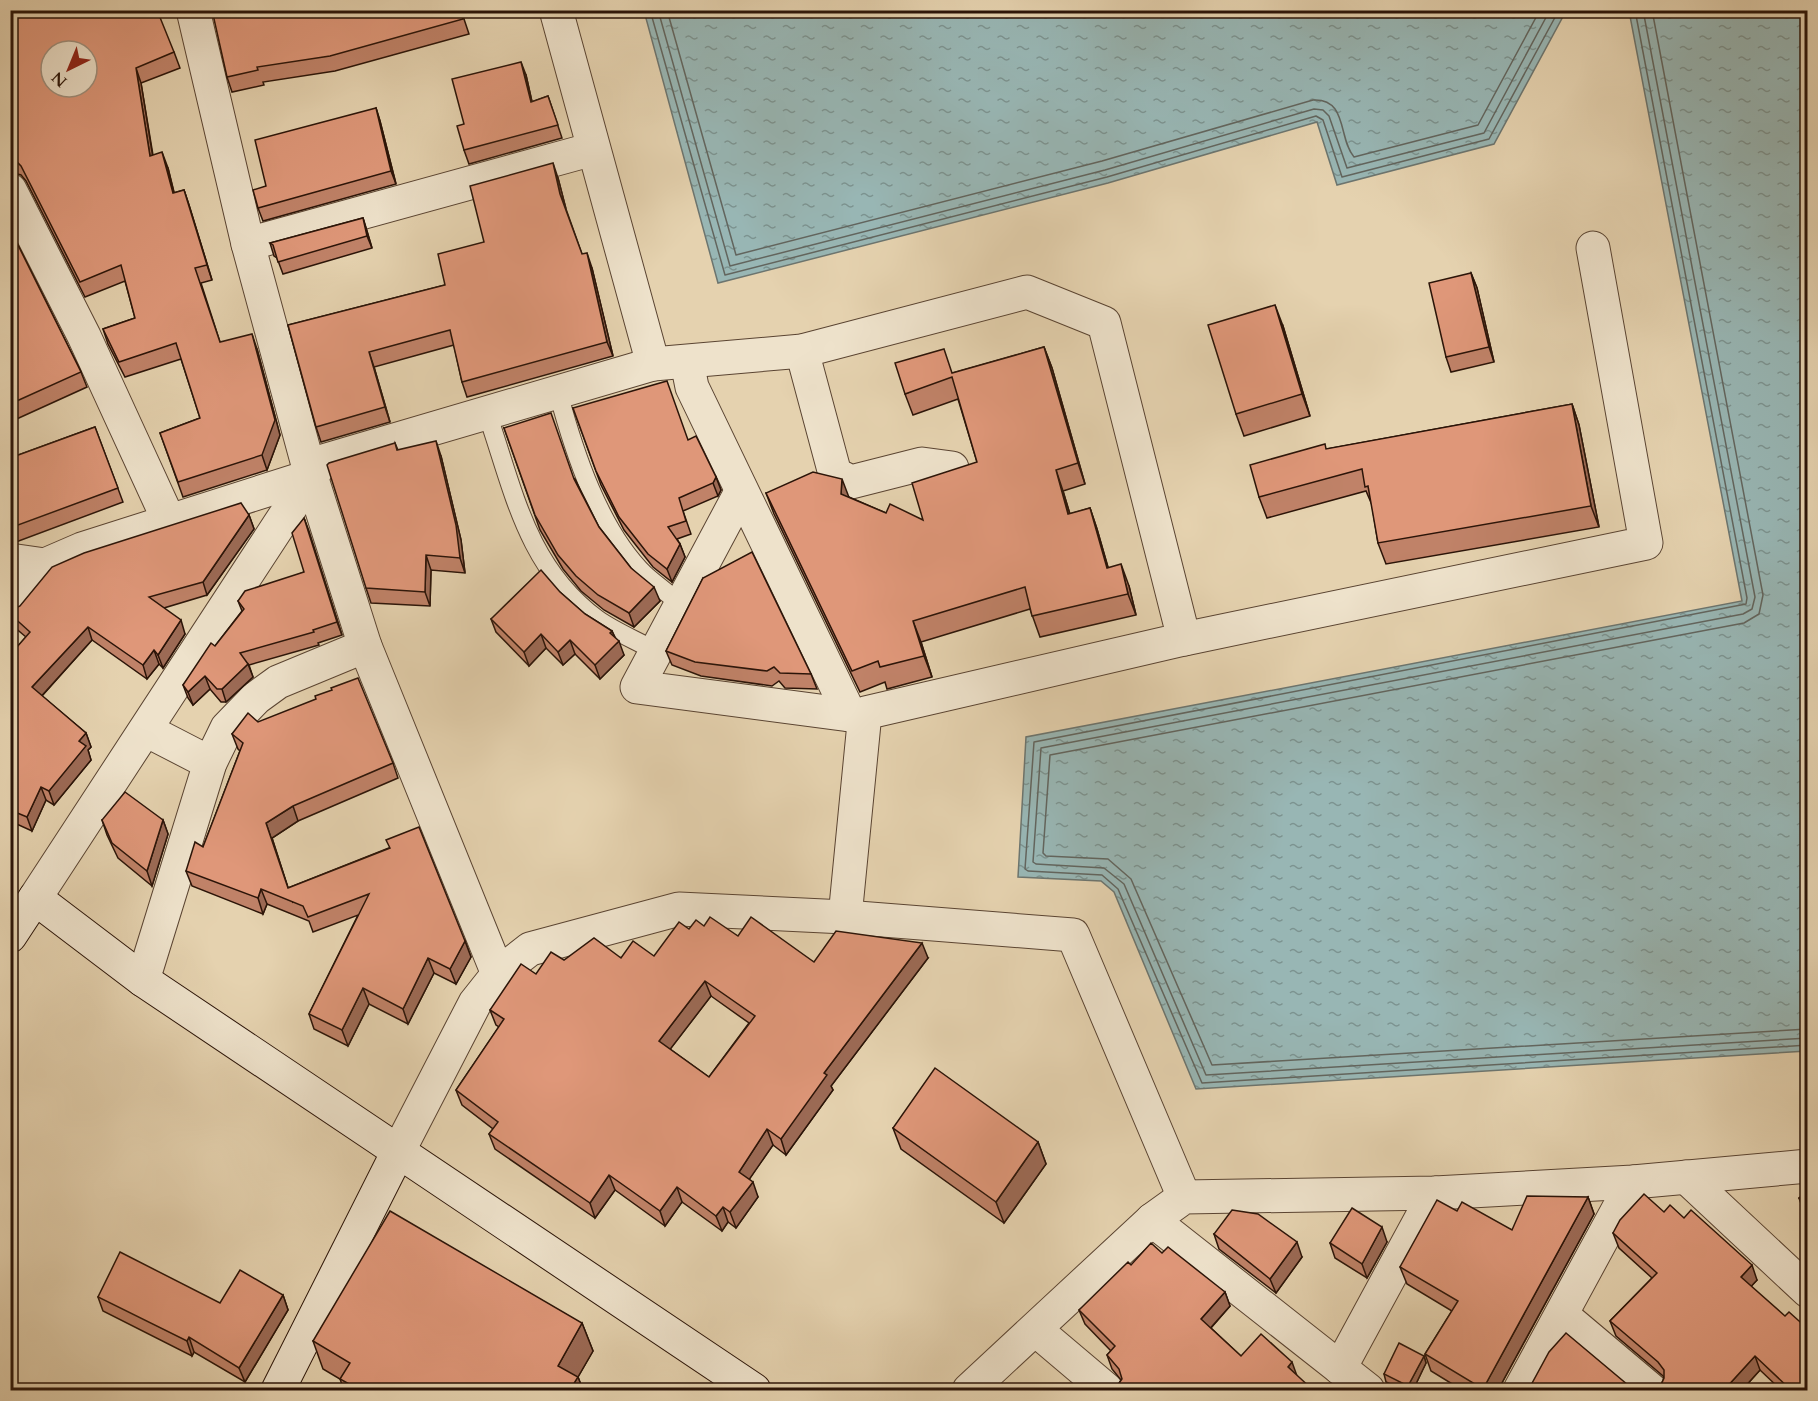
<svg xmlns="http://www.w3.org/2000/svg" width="1818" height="1401" font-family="Cardo,serif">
	<defs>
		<pattern id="water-ripples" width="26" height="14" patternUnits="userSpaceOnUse" patternTransform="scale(1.5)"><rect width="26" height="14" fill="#98b6b4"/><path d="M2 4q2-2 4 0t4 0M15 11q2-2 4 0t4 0" fill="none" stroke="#7c9390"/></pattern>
	</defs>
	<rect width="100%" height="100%" fill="#e5d2af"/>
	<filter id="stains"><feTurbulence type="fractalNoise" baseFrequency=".00333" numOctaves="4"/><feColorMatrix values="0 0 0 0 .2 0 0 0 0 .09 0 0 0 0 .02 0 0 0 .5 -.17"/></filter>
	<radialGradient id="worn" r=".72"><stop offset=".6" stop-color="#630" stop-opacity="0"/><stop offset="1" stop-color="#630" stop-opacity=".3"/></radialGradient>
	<!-- water -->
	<g fill="url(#water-ripples)" stroke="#6c756f" stroke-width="1.5">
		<polygon points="644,11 644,10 1566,11 1494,144 1337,185 1317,122 1108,183 718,283"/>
		<polygon points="1629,11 1807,11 1807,1051 1196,1089 1114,892 1101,881 1018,877 1026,737 1742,601"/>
	</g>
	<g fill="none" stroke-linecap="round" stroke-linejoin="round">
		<!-- shore -->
		<g stroke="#62655e" stroke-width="1.5">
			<polyline points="650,10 725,275 1107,177 1316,116 1323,120 1342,177 1489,139 1559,10"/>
			<polyline points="658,10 730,266 1105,170 1314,109 1323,110 1329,116 1347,168 1484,133 1550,10"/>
			<path d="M667,10l69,245 366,-94 211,-61c35,-2 25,39 41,57l124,-32 62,-115"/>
			<polyline points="1635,10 1747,598 1746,604 1034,742 1025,869 1028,871 1102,875 1118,889 1202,1083 1808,1045"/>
			<polyline points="1643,10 1755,597 1752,609 1743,614 1041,748 1033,862 1036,864 1104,868 1124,884 1206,1075 1808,1038"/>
			<polyline points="1652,10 1763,595 1759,614 1744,623 1050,755 1043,853 1046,856 1108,859 1131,879 1212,1065 1808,1029"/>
		</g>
		<!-- lane casing -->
		<g stroke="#5a4432" stroke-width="20">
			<g id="lane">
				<path d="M558,392c16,60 41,138 87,183 11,10 24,19 36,29"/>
				<path d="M487,413c27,79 40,154 110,206 18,13 41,22 60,33"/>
			</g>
		</g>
		<!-- street casing -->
		<g stroke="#5a4432" stroke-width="35">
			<g id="street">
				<polyline points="193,10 248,244 311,476 365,646 498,974"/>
				<polyline points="556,10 653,364"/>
				<polyline points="10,190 84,336 169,521"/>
				<polyline points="248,244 593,149"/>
				<polyline points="802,351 835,474 851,482 922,464 952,468"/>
				<polyline points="687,362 692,387 850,715"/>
				<polyline points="741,492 637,687 865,717"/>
				<polyline points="10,560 45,565"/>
				<polyline points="10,608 45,565 82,549 311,476"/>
				<polyline points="1184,639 1646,543 1593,248"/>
				<polyline points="146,730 210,763"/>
				<polyline points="35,898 311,476 323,461 653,364 802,351 1027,292 1104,323 1184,639 865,713 845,917"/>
				<polyline points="143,980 210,763 227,728 256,698 278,682 365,646"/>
				<polyline points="398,1152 475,1003 498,974 530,949 679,909 845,917 1073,935 1184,1197"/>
				<polyline points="1686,1177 1808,1291"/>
				<polyline points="1152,1220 1368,1390"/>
				<polyline points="1562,1315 1651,1390"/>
				<polyline points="1036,1330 1107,1390"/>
				<polyline points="1340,1368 1435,1193"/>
				<polyline points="969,1390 1152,1220 1184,1197 1435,1193 1633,1182 1808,1166"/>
				<polyline points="1520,1390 1633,1182"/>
			</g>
		</g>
		<!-- secondary casing -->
		<g stroke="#2b1408" stroke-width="35">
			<g id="secondary">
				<polyline points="10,936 35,898 143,980 754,1390"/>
				<polyline points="278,1390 398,1152"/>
			</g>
		</g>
		<!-- lane -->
		<use href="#lane" stroke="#eee2cb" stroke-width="18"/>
		<!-- street -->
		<use href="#street" stroke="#eee2cb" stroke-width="33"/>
		<!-- secondary -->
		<use href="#secondary" stroke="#eee2cb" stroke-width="33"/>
	</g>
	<!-- wall -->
	<g fill="#c08268" stroke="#2b1408" stroke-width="1.5" fill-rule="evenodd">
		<polygon points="10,10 174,52 180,68 141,83 153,155 168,168 174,193 184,190 189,205 212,280 201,283 220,342 257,349 280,435 267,470 183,497 160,433 200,418 181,359 125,377 108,344 103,329 135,318 125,281 85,297 26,181 21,175 10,172"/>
		<polygon points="461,10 469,34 335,71 263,82 264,85 232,92 227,77 304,13"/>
		<polygon points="526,75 532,102 548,96 562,138 469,164 464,150 464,124"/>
		<polygon points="376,108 380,121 396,184 263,221 258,208 266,186"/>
		<polygon points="558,178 566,209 582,254 592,268 613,356 467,397 462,382 454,345 374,367 390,422 321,442 316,427 288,325 445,285 484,242"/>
		<polygon points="363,218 372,248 283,274 277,258 274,256 270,243"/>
		<polygon points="10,229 81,372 87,387 10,422"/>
		<polygon points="1471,273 1477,288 1494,362 1451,372 1446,357"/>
		<polygon points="1283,326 1310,416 1244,436 1236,414"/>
		<polygon points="1044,347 1052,368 1085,484 1063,491 1070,514 1090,508 1097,529 1108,567 1129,586 1136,615 1040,637 1030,609 921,642 932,677 887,689 885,682 860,692 774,514 766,493 849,497 886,513 923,520 977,462 958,399 913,415 905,394 953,373"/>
		<polygon points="1572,404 1579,425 1599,527 1386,564 1378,543 1372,505 1366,491 1267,518 1259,497 1327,449"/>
		<polygon points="573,408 688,440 716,477 721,490 718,496 683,511 691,534 677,539 680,544 685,557 672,582 653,567 624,530 601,485"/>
		<polygon points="95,427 123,502 16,542 10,542 10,458"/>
		<polygon points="504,428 575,479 599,527 631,568 660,601 634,627 604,610 581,591 563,569 540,530"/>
		<polygon points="395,443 398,450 441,456 461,540 465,573 431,570 430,606 371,603 366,588"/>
		<polygon points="249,515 254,529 207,595 164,608 185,634 163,668 159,664 147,679 92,640 42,696 86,733 91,747 88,750 91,760 54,805 46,800 32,831 10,821 10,655 26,637 13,626 10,619 10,611"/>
		<polygon points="304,518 342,635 318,643 319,645 249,665 253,677 226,702 221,702 210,689 193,705 188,698 183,685 215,646 242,611 238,601 304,572"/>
		<polygon points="703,578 811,674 817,689 785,688 779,681 772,686 701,676 672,665 666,651"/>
		<polygon points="560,592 585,614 612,631 624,655 600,679 575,654 563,665 546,648 529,666 496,632 491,619"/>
		<polygon points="258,722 393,763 398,778 298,821 272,838 288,888 389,848 465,941 471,957 456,984 434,973 408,1024 369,1004 348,1046 314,1029 309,1014 358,915 313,932 309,921 267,904 263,914 192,886 186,871 203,847 240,751 238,749 232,734"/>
		<polygon points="102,820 163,820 168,834 152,886 118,858 107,835"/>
		<path d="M704,926l34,10 76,26 114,-4 -97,128 2,4 -47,65 -13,-10 -24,34 9,18 -22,31 -8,-6 -6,9 -40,-29 -17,24 -50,-36 -20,28 -100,-69 -6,-15 4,-5 -31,-24 -6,-15 43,-63 -3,-2 -6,-15 46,-36 28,-14 90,-4 35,-27zM711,996l38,27 -40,54 -39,-28z"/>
		<polygon points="893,1128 1038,1142 1046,1164 1004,1223 901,1149"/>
		<polygon points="1808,1191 1808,1216 1804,1212 1799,1198"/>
		<polygon points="1588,1197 1594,1214 1498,1390 1462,1390 1431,1371 1425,1354 1452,1311 1407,1284 1400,1267 1457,1211 1512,1230"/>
		<polygon points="1664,1212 1684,1218 1757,1280 1751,1286 1808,1390 1781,1390 1760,1370 1742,1390 1656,1390 1660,1387 1664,1378 1663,1376 1616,1336 1610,1321 1652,1278 1619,1248 1613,1233"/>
		<polygon points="1214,1234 1302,1257 1276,1293 1219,1249"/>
		<polygon points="1387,1242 1367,1278 1335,1258 1330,1243"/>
		<polygon points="1162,1253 1225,1292 1230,1306 1211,1328 1241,1356 1292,1362 1116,1388 1121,1380 1112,1369 1107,1355 1111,1351 1085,1324 1079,1310"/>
		<polygon points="283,1295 288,1310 245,1382 194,1352 192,1356 103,1311 98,1297 220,1303"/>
		<polygon points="582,1323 593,1351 578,1377 583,1390 344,1390 340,1379 323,1369 313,1341"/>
		<polygon points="1424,1356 1426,1363 1413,1390 1404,1390 1386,1382 1384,1374"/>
	</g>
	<!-- shaded-wall -->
	<g fill="#9c6a55" stroke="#2b1408" stroke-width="1.5">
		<polygon points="521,62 526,75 535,115 531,102"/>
		<polygon points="136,68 141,83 155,171 150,156"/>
		<polygon points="376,108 380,121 396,184 391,171"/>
		<polygon points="162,152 168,168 178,208 173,193"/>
		<polygon points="553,163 558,178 566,209 560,194"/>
		<polygon points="184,190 189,205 212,280 207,265"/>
		<polygon points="363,218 367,231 372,248 367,236"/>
		<polygon points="587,253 592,268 613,356 607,342"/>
		<polygon points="1471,273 1477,288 1494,362 1489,347"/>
		<polygon points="1275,305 1283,326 1310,416 1302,394"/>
		<polygon points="252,334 257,349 280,435 267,470 262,455"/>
		<polygon points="1044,347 1052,368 1085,484 1078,463"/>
		<polygon points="369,352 374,367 390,422 385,407"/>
		<polygon points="1572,404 1579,425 1599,527 1591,506"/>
		<polygon points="436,441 441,456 461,540 465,573 460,558"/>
		<polygon points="1056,470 1063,491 1076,535 1068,514"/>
		<polygon points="716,477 721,490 718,496 713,483"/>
		<polygon points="842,479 850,500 841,494"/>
		<polygon points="1090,508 1097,529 1114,589 1107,568"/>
		<polygon points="249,515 254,529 207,595 203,582"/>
		<polygon points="304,518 309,531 342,635 337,622"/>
		<polygon points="680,544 685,557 672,582 667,569"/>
		<polygon points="426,555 431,570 430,606 425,592"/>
		<polygon points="1121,564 1129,586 1136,615 1128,594"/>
		<polygon points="654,587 660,601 634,627 629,613"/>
		<polygon points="181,620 185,634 163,668 158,655"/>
		<polygon points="913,621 921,642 932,677 924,656"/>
		<polygon points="88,627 92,640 37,701 32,687"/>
		<polygon points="612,631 617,643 619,641 624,655 600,679 595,665 610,633"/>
		<polygon points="541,634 546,648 529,666 524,652"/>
		<polygon points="570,640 575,654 563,665 558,652"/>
		<polygon points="154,650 159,664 147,679 143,665"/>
		<polygon points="248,664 253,677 226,702 222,689"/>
		<polygon points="205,676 210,689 193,705 188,692"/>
		<polygon points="86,733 91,747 88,750 91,760 54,805 49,791 79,741"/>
		<polygon points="41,787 46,800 32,831 27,817"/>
		<polygon points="293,806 298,821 272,838 293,903 266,823"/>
		<polygon points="163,820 168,834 152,886 147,871"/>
		<polygon points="261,889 267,904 263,914 258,898"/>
		<polygon points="465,941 471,957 456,984 450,969"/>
		<polygon points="922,943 928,958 831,1086 833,1090 786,1155 781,1139 824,1073"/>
		<polygon points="428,958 434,973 408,1024 403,1009"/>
		<polygon points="705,981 711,996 665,1056 659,1041"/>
		<polygon points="363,988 369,1004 348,1046 342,1030"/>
		<polygon points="767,1129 773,1145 744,1187 739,1172"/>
		<polygon points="1038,1142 1046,1164 1004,1223 996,1202"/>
		<polygon points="609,1175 615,1190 595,1218 590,1203"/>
		<polygon points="753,1182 758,1197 736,1228 730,1212"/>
		<polygon points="677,1187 682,1202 665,1226 660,1211"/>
		<polygon points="1588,1197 1594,1214 1498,1390 1483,1390 1483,1389"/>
		<polygon points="723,1207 728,1222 722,1231 716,1216"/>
		<polygon points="1382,1227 1387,1242 1367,1278 1362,1264"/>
		<polygon points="1297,1242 1302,1257 1276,1293 1270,1279"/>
		<polygon points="1752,1265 1757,1280 1746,1292 1741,1277"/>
		<polygon points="1225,1292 1230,1306 1206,1333 1201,1319"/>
		<polygon points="283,1295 288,1310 245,1382 239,1368"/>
		<polygon points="582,1323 593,1351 578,1377 583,1390 567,1390 558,1366"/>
		<polygon points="189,1337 194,1352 192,1356 187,1341"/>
		<polygon points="1808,1347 1808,1366 1801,1353"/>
		<polygon points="1424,1356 1426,1363 1413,1390 1410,1390 1408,1386"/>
		<polygon points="1755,1356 1760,1370 1742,1390 1724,1390"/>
		<polygon points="1292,1362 1297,1376 1288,1367"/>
	</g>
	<!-- building -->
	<g fill="#df9779" stroke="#2b1408" stroke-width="1.5" fill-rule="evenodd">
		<path d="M10,10h147l17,42 -38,16 14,88 12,-4 11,41 11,-3 23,75 -12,3 25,74 32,-8 23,86 -13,35 -84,27 -18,-49 40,-15 -24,-75 -57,19 -16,-33 32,-11 -14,-53 -41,17 -59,-116 -6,-6 -5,-2zM51,51h36v36h-36z"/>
		<polygon points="212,10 302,10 302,14 314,10 461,10 463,19 330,56 257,67 258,70 227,77"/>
		<polygon points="521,62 531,102 548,96 558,125 464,150 457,126 464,124 452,79"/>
		<polygon points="376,108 391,171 258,208 253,190 266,186 255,140"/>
		<polygon points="553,163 560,194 582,254 587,253 607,342 462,382 450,330 369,352 385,407 316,427 288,325 445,285 438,254 484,242 470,186"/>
		<polygon points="363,218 367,236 278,262 273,245 270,243"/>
		<polygon points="10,229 81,372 10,404"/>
		<polygon points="1471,273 1489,347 1446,357 1429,283"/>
		<polygon points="1275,305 1302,394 1236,414 1208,325"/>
		<polygon points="1044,347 1078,463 1056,470 1068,514 1090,508 1107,568 1121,564 1128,594 1032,616 1025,587 913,621 924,656 880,667 878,661 852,671 766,493 813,472 842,479 841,494 886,513 890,504 923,520 912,483 977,462 952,377 905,394 895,363 944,349 952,373"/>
		<polygon points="667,381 688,440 696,436 716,477 713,483 679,498 686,521 668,527 680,544 667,569 648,554 619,517 596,471 573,408"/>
		<polygon points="1572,404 1591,506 1378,543 1368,486 1365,487 1362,469 1259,497 1250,465 1325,444 1326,449"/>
		<polygon points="551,413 574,479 599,527 631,568 654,587 629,613 598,595 576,576 558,555 535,515 504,428"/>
		<polygon points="95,427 118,488 10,528 10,458"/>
		<polygon points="436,441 456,525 460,558 426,555 425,592 366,588 327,465 329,463 395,443 397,450"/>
		<polygon points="241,503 249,515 203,582 149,597 181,620 158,655 154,650 143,665 88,627 32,687 86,733 79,741 86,746 49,791 41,787 27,817 10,810 10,655 30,632 10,614 10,611 20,606 52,567 84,553"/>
		<polygon points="304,518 337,622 313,630 314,632 240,653 248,664 222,689 217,689 205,676 188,692 183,685 211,643 215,646 244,609 238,601 245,591 304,572 292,533"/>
		<polygon points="752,552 811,674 780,673 774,667 767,671 695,662 666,651 703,578"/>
		<polygon points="541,570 560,592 585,614 612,631 610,633 619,641 595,665 570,640 558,652 541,634 524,652 491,619"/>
		<polygon points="358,678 393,763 293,806 266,823 288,888 390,848 386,840 419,827 465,941 450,969 428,958 403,1009 363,988 342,1030 309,1014 369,894 308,917 303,906 261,889 258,898 186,871 195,842 203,847 243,743 232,734 248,713 258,722 316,699 315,696 332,690 331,688"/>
		<polygon points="125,792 163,820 147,871 112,843 102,820"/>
		<path d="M710,917l28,19 13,-19 63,45 22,-31 86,12 -98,130 3,2 -46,64 -14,-10 -28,43 14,10 -23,30 -7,-5 -7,9 -39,-29 -17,24 -51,-36 -19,28 -101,-69 9,-12 -42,-32 48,-71 -14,-9 31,-46 15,10 15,-22 13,8 30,-22 27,20 12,-17 21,15 25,-34 10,7 7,-9 8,6zM705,981l50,35 -46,61 -50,-36z"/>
		<polygon points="935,1068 1038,1142 996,1202 893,1128"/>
		<polygon points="1808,1191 1808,1209 1799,1198"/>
		<polygon points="1644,1194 1664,1212 1670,1205 1684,1218 1691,1210 1752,1265 1741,1277 1785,1316 1789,1312 1808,1329 1808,1347 1801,1353 1808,1359 1808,1390 1791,1390 1755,1356 1724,1390 1656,1390 1660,1387 1664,1378 1664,1370 1658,1362 1610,1321 1657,1273 1613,1233 1620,1220"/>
		<polygon points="1527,1196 1588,1197 1483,1389 1425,1354 1458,1301 1400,1267 1437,1200 1457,1211 1462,1202 1512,1230"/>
		<polygon points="1352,1208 1382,1227 1362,1264 1330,1243"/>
		<polygon points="1232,1210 1258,1214 1297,1242 1270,1279 1214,1234"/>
		<polygon points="390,1211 582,1323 558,1366 578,1377 570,1390 360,1390 340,1379 350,1363 313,1341"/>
		<polygon points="1151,1243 1162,1253 1168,1247 1225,1292 1201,1319 1241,1356 1261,1334 1292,1362 1288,1367 1313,1390 1113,1390 1116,1388 1122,1379 1119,1369 1107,1355 1115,1346 1079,1310 1128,1262 1131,1265"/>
		<polygon points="120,1252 220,1303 240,1270 283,1295 239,1368 189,1337 187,1341 98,1297"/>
		<polygon points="1566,1333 1634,1390 1635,1390 1525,1390 1531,1385 1549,1352"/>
		<polygon points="1399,1343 1424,1356 1408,1386 1384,1374"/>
		<polygon points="78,1385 89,1390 75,1390"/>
	</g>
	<!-- margin -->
	<rect width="1818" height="1401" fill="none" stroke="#e5d2af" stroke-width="36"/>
	<rect x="12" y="12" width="1794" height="1377" fill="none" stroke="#2b1408" stroke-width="3"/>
	<rect x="18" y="18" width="1782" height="1365" fill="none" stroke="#2b1408" stroke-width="1.5"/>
	<!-- north arrow -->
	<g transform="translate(69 69) rotate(223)"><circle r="28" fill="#eee2cb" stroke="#a0907d" stroke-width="1.5"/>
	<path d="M0-4.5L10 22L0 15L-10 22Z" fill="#8f2418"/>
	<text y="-9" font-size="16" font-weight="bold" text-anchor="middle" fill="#2b1408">N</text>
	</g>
	<rect width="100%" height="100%" filter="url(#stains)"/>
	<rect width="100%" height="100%" fill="url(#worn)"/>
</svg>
